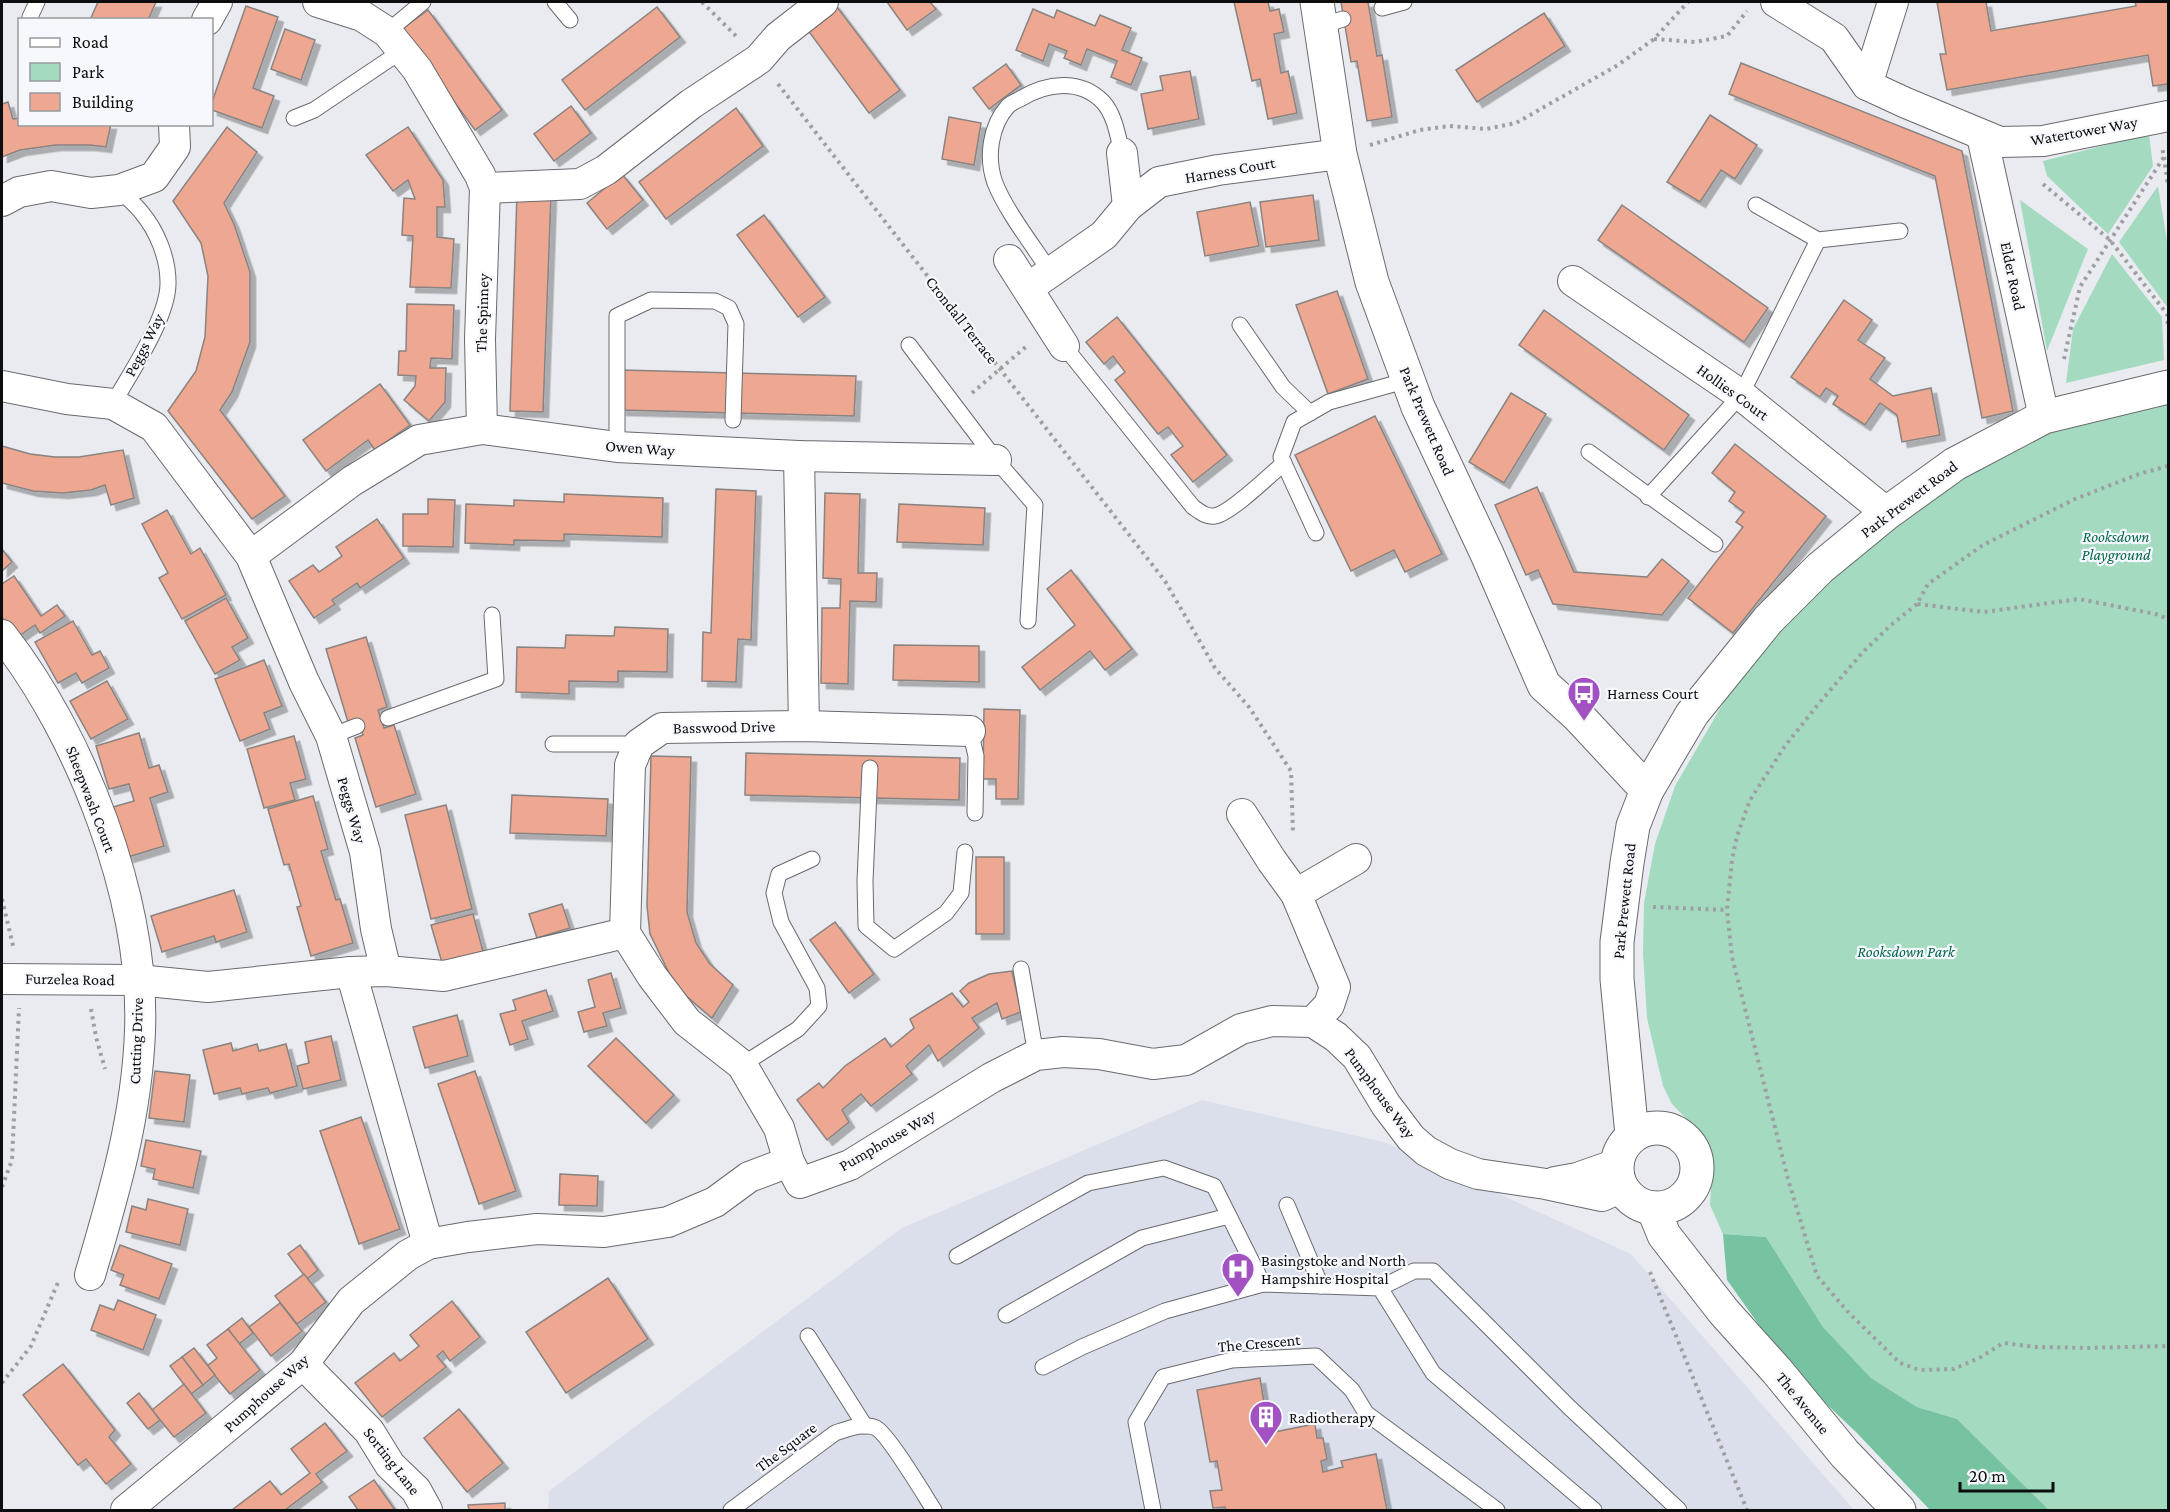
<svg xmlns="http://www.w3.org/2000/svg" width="2170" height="1512" font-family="'Crimson Pro',serif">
	<defs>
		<filter id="shadow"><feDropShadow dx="5.5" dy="5.5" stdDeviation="0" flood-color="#0004"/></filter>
	</defs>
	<rect width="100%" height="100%" fill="#e9ebf0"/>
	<!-- built -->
	<polygon fill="#dbdfeb" points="1202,1100 1387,1143 1631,1254 1854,1510 548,1510 549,1491 902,1228"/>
	<!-- green -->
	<g fill="#a4dac0">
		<polygon points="2149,134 2153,166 2108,234 2047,176 2043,161"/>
		<polygon points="2158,186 2168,247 2168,308 2119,242"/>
		<polygon points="2020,200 2088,249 2047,351"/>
		<polygon points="2112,254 2162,317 2164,360 2066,383 2073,329"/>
		<polygon points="2168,391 2168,1510 2049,1510 1957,1419 1917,1407 1871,1378 1823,1327 1766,1237 1723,1234 1710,1205 1712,1173 1711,1154 1702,1135 1672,1104 1663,1086 1647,1018 1643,953 1644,903 1655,844 1675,786 1739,676 1801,600 1893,522 2047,423"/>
	</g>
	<!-- forest -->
	<polygon fill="#77c2a0" points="1723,1234 1766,1237 1823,1327 1871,1378 1917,1407 1957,1419 2049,1510 1930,1510 1856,1432 1799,1378 1769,1339 1727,1280"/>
	<!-- building -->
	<g fill="#eea790" stroke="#898381" stroke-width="1.5" filter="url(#shadow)">
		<polygon points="98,2 156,2 148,20 90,20"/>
		<polygon points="887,2 930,2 936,9 907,30"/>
		<polygon points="1234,2 1268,2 1270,11 1279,9 1284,32 1274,34 1281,73 1288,71 1297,113 1268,119 1260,79 1252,81"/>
		<polygon points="1341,2 1368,2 1377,56 1382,55 1392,117 1367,121 1357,61 1351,62"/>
		<polygon points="1937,2 1986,2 1991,31 2136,6 2135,2 2168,2 2168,84 2153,86 2148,55 1947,90 1940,54 1946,54"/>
		<polygon points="834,3 900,90 869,113 804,25"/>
		<polygon points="246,6 278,17 253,88 274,96 262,128 212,110 212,102"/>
		<polygon points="657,7 680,37 585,110 562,80"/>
		<polygon points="1033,9 1054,18 1057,10 1095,26 1100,15 1131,28 1122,50 1142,58 1131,85 1111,77 1117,61 1087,49 1081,65 1064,58 1067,51 1049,44 1043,61 1016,50"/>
		<polygon points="428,10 502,110 475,130 401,30"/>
		<polygon points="1544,13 1565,46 1477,102 1456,70"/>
		<polygon points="285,29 315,40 301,80 271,69"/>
		<polygon points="1741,63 1962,151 2013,411 1982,418 1935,176 1729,94"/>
		<polygon points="1006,64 1021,85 989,109 973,88"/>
		<polygon points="1190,71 1199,119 1148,129 1141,94 1163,90 1160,76"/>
		<polygon points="8,102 13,119 20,118 20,124 111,124 106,147 90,145 56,145 20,150 2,157 2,104"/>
		<polygon points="571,106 591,133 554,161 534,134"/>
		<polygon points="736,108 763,146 666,219 639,182"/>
		<polygon points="1710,115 1757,145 1735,179 1721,170 1700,202 1667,182"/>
		<polygon points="949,117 981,123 974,165 942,159"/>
		<polygon points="227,127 257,152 224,203 234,224 250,272 250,342 232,392 220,410 285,496 252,519 168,411 196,371 205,337 208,276 201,243 173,201"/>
		<polygon points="408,127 443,180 445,207 437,207 437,237 454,239 451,288 410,287 413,236 402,235 404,198 415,199 408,180 393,191 366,155"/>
		<polygon points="622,174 643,200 607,229 587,203"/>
		<polygon points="517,193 551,195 543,412 510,411"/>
		<polygon points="1313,195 1319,240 1266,247 1260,202"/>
		<polygon points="1250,202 1259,246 1205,256 1197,212"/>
		<polygon points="1622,205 1768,308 1744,342 1598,240"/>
		<polygon points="764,215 825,297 798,317 737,235"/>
		<polygon points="1337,291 1368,379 1328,394 1296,305"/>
		<polygon points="1844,300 1872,320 1858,340 1885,358 1870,379 1893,396 1931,388 1940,435 1902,442 1897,415 1880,403 1865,425 1833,404 1838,396 1826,388 1820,397 1791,377"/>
		<polygon points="407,304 454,305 452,359 431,358 430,368 446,368 445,402 429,421 404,400 415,386 416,376 398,375 399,351 406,351"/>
		<polygon points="1544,310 1689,415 1664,450 1519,345"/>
		<polygon points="1117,317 1227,455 1193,482 1171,455 1183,446 1168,427 1158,434 1115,380 1125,372 1113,356 1104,364 1086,342"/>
		<polygon points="622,370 856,376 854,416 621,410"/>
		<polygon points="380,384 410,425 375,450 368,440 326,471 303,440"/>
		<polygon points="1511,393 1546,414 1504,483 1469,462"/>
		<polygon points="1375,416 1442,554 1405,572 1394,550 1351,571 1295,455"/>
		<polygon points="1735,444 1826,516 1733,633 1688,598 1743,527 1736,522 1744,512 1729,501 1735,492 1712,473"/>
		<polygon points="2,446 30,454 55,457 79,457 123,450 134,498 111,505 105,485 91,490 63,493 33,491 2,483"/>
		<polygon points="1537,487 1574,572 1647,577 1662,559 1689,581 1662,615 1553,604 1538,570 1526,575 1495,505"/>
		<polygon points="716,489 756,491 751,640 738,639 736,682 702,681 703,632 711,633"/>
		<polygon points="825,493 860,494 858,573 877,573 876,602 850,601 848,684 821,683 822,608 840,608 841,579 823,578"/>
		<polygon points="564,494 663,498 662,537 564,534 564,541 514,540 514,545 465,543 466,504 514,506 514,500 564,502"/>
		<polygon points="428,499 455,500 453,547 403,546 403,514 428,514"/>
		<polygon points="899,504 985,508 983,545 897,542"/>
		<polygon points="167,510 191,554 200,548 226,595 182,619 159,578 168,573 142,524"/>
		<polygon points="377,519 404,558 360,588 357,583 332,600 335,604 314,618 289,581 313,565 319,572 342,556 336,547"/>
		<polygon points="2,549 12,562 2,571"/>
		<polygon points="1071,570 1132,649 1105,670 1090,651 1040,690 1022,667 1075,625 1047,589"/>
		<polygon points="14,576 41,616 57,605 65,616 40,633 35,625 16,638 2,617 2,584"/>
		<polygon points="226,598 248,638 232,647 240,660 215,674 185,621"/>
		<polygon points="73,621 92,655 100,651 109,668 82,683 76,673 58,683 35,642"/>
		<polygon points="615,627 668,629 667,672 618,671 618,682 569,681 569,694 516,692 517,647 565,648 566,635 614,636"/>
		<polygon points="366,637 387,707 378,710 384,728 394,725 416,794 376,807 355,738 363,735 358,719 348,722 326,649"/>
		<polygon points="894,645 979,646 979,682 893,680"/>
		<polygon points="264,660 282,706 264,713 270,729 240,741 215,679"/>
		<polygon points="107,681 128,719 91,739 70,701"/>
		<polygon points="984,709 1020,710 1018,799 996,799 996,779 983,779"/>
		<polygon points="139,733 149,768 159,765 168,792 150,798 164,846 128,857 113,807 134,801 129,784 109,789 96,746"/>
		<polygon points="294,736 306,779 290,783 295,800 264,808 247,749"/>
		<polygon points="746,753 960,758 959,800 745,795"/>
		<polygon points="651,756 691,757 687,912 696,943 710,964 733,985 712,1018 685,995 673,981 650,934 647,906"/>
		<polygon points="512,795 608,799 606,836 510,833"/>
		<polygon points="313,796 328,849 321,851 336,900 340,899 353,943 311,956 297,907 301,906 289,864 284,865 268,809"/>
		<polygon points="446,805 472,909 431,919 405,815"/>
		<rect x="976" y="857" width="28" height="77"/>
		<polygon points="234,890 247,932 216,942 214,936 162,952 151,916"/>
		<polygon points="562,904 570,928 537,938 529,914"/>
		<polygon points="473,914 484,955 443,966 431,925"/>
		<polygon points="835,922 874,974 849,993 810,940"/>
		<polygon points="1012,971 1021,1012 1002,1019 997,1003 972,1018 979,1028 938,1061 929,1045 906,1066 912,1074 871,1106 861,1094 842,1110 849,1122 827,1140 797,1100 819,1083 823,1088 845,1066 885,1038 891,1047 914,1028 910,1019 952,993 963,1007 969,1002 960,991 969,983 989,974"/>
		<polygon points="611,973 621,1008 603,1013 607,1026 584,1032 578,1012 595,1007 588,980"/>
		<polygon points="546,990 553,1011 522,1021 528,1039 510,1045 500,1014 516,1010 513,1000"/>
		<polygon points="457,1015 468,1056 425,1068 413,1027"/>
		<polygon points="331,1036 341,1080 303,1089 297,1066 309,1063 305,1042"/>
		<polygon points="616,1038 674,1095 646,1123 588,1066"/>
		<polygon points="231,1043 233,1051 257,1044 259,1051 286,1044 297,1086 270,1093 268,1088 242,1094 240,1088 214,1094 203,1050"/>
		<polygon points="155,1071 190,1075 184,1122 149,1118"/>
		<polygon points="475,1071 516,1191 479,1204 438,1084"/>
		<polygon points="361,1117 400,1229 359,1244 320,1131"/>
		<polygon points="146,1140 201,1151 193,1188 153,1179 155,1169 141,1166"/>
		<polygon points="560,1174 598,1176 597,1206 559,1205"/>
		<polygon points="148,1199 188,1209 180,1245 126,1232 132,1206 146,1210"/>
		<polygon points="120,1245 172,1264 159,1299 120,1285 124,1275 111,1270"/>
		<polygon points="300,1245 318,1270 307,1279 288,1254"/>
		<polygon points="304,1274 326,1302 297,1324 275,1296"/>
		<polygon points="608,1278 648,1339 566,1393 526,1332"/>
		<polygon points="118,1300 156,1315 143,1350 91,1330 100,1305 114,1310"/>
		<polygon points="452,1301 480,1337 450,1361 443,1351 437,1356 446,1367 382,1417 355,1383 394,1353 400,1361 419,1346 410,1335"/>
		<polygon points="280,1303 302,1331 271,1356 249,1327"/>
		<polygon points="242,1318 253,1333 239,1344 228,1329"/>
		<polygon points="228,1329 260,1370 230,1394 207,1366 217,1358 207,1345"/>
		<polygon points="194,1348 215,1375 203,1385 182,1357"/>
		<polygon points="182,1357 203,1385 191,1394 170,1366"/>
		<polygon points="63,1364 115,1430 109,1437 131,1464 106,1484 86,1459 78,1465 23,1395"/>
		<polygon points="1260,1378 1269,1433 1315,1424 1317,1438 1323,1438 1327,1459 1321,1461 1323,1472 1343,1467 1341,1461 1376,1454 1387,1510 1226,1510 1225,1507 1213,1508 1210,1491 1222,1490 1217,1461 1210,1462 1197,1390"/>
		<polygon points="184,1384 206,1413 174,1437 152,1410"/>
		<polygon points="139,1393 160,1420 148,1429 127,1403"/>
		<polygon points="459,1409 503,1463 467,1492 424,1438"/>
		<polygon points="325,1423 347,1451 316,1474 322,1482 285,1510 232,1510 270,1481 281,1495 310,1473 291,1449"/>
		<polygon points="374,1480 395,1510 358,1510 349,1497"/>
		<polygon points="505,1503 505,1510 469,1510 468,1505"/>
	</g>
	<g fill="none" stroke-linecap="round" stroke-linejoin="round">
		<!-- lane casing -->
		<g stroke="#696a6f" stroke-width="17">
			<g id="lane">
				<polyline points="555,2 570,20"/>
				<polyline points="1382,8 1404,2"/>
				<polyline points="30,17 37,2"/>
				<polyline points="1321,26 1343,19"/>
				<polyline points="387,32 423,2"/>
				<polyline points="294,118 314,110 403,50"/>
				<polyline points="1756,205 1818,240 1900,231"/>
				<path d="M1051,273c-17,-26 -45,-62 -56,-90 -9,-25 -5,-57 13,-77 3,-3 8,-5 12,-7 26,-16 60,-21 83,3 12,13 15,35 19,51"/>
				<polyline points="1240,325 1283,387 1310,413"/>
				<polyline points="909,345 996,460 1035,505 1028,621"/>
				<path d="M1064,346l129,161c7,5 13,10 22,9 16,-3 55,-41 69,-53"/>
				<path d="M113,404c17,-31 56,-87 55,-122 0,-24 -11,-51 -26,-69 -6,-8 -15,-15 -23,-23"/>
				<polyline points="617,447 617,316 651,300 715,301 729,308 736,324 733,420"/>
				<polyline points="1589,452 1715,544"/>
				<polyline points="1648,497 1741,395 1818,240"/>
				<polyline points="1316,533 1281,457 1294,422 1329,402 1408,380"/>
				<polyline points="388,718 496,679 492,615"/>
				<polyline points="970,731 976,756 975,813"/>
				<polyline points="331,736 357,726"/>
				<polyline points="553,744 639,744"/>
				<polyline points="870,768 865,881 866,926 894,949 946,913 961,893 965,852"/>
				<polyline points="1021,969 1036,1055"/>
				<polyline points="742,1065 798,1029 819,1006 817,988 781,922 774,893 779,874 812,859"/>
				<polyline points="1287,1205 1321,1286"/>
				<polyline points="957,1256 1088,1183 1164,1168 1214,1186 1263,1284"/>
				<polyline points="1380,1288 1414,1271 1433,1271 1570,1408 1679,1510"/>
				<polyline points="1006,1315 1142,1238 1229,1216"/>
				<polyline points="808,1336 865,1426"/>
				<polyline points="1043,1367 1082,1347 1165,1311 1263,1284 1380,1288 1433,1373 1594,1510"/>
				<path d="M731,1510l104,-77c12,-4 29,-11 41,-5 12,6 49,68 58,82"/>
				<polyline points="1153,1510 1136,1422 1163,1377 1232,1360 1316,1356 1352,1390 1366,1413 1497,1510"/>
			</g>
		</g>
		<!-- street casing -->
		<g stroke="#696a6f" stroke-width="32">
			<g id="street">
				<polyline points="1776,2 1834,38 1867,85 1906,103 2000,142 2043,141 2168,116"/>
				<polyline points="207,20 217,2"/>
				<polyline points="1867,85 1893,2"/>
				<polyline points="1982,136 2044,417"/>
				<polyline points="1122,153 1128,206"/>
				<polyline points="485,188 580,184 606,170 691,104 759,59 778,37 823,2"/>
				<polyline points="2,201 19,192 51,186 91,193 119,190 154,177 175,147 174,124"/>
				<polyline points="1009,260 1064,346"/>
				<polyline points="1573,281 1741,395 1887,513"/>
				<polyline points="1028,288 1104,235 1128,206 1159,182 1218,170 1340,154"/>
				<polyline points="2,386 67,399 113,404 154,427 251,556 304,682 331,736 365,852 376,929 386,971"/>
				<polyline points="482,429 617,447 799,456 996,460"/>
				<polyline points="799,456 804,726"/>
				<polyline points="251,556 352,481 419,440 482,429 480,339 485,188 480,175 417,69 387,32 362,16 318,2"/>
				<path d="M2,635c80,102 143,265 138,396 -3,85 -26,163 -50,244"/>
				<polyline points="1242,814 1272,861 1296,894 1335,987 1329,1005 1313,1022"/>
				<polyline points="1296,894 1356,859"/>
				<polyline points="351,972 428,1244"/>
				<polyline points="2,979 138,980 208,987 351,972 386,971 444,976 625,933"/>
				<polyline points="789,1162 779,1128 742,1065 687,1022 652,976 625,933 630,765 639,744 662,728 804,726 970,731"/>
				<polyline points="1555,1182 1577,1178 1617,1164"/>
				<polyline points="303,1364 369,1431 390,1465 416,1490 427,1510"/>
				<polyline points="126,1510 303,1364 351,1301 408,1255 428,1244 468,1237 537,1229 604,1232 668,1222 715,1202 749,1177 789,1162 800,1183 850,1165 991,1078 1036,1055 1063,1052 1099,1054 1153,1064 1186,1060 1241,1029 1272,1021 1313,1022 1336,1037 1357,1057 1386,1105 1411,1138 1426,1151 1450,1164 1478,1174 1546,1184 1602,1196 1622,1187"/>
			</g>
		</g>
		<!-- secondary casing -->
		<g stroke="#696a6f" stroke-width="35">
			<g id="secondary">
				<polyline points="1317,2 1340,154 1372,282 1418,407 1487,554 1544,685 1578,716 1647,790"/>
				<circle cx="1657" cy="1168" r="40"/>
				<polyline points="1632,1135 1617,979 1617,942 1627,863 1633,826 1647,790 1692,714 1768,620 1820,568 1887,513 1955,464 2044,417 2168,387"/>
				<polyline points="1653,1208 1664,1235 1724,1312 1777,1371 1845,1454 1899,1510"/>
			</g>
		</g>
		<!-- path -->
		<g stroke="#9d9fa3" stroke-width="4" stroke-dasharray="3 4.5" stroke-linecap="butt">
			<polyline points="702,2 737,37"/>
			<polyline points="1654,39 1695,42 1727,36 1747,11"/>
			<polyline points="778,84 1165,581 1215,668 1249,707 1291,771 1293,834"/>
			<polyline points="1370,145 1420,130 1450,126 1486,129 1516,123 1618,65 1654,39 1688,2"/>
			<polyline points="2164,157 2168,186"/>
			<polyline points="2043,184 2110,240 2167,314 2168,328"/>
			<polyline points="2064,359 2080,287 2164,157 2162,147"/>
			<polyline points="972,393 1028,345"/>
			<polyline points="2168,466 2139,474 2075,499 1983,545 1928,584 1917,604 1984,612 2079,599 2160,615 2168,620"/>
			<polyline points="1917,604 1891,625 1863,652 1820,702 1785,746 1750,800 1737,836 1732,860 1727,910 1732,957 1788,1179 1817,1276 1849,1313 1900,1363 1920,1370 1954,1369 1981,1357 2003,1343 2036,1347 2087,1348 2168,1346"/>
			<polyline points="2,899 14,950"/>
			<polyline points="1653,907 1727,910"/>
			<polyline points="91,1009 96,1037 105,1069"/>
			<polyline points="2,1187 12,1160 19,1008"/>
			<polyline points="1650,1272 1747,1510"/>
			<polyline points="2,1383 31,1346 59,1280"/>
		</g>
		<!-- lane -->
		<use href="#lane" stroke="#fff" stroke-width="15"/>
		<!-- street -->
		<use href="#street" stroke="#fff" stroke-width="30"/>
		<!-- secondary -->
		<use href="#secondary" stroke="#fff" stroke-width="33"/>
	</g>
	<!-- icons -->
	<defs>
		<g id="bus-pin" transform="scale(1.725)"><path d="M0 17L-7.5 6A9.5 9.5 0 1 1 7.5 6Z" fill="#a151c1" stroke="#f6f8fd"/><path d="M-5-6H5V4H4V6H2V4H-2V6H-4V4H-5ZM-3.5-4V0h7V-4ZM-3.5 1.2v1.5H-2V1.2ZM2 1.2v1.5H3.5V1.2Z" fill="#fff"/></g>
		<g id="hospital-pin" transform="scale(1.725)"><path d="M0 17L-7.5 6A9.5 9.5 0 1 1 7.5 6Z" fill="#a151c1" stroke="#f6f8fd"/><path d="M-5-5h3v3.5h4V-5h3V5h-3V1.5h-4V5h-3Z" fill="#fff"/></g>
		<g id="building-pin" transform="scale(1.725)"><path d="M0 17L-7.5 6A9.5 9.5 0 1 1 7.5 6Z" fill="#a151c1" stroke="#f6f8fd"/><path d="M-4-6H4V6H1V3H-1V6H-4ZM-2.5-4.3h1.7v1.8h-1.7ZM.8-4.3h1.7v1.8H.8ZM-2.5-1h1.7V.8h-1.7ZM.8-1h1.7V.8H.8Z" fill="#fff"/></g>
	</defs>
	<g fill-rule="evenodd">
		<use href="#bus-pin" x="1584" y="693"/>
		<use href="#hospital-pin" x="1238" y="1269"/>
		<use href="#building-pin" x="1266" y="1417"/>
	</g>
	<g text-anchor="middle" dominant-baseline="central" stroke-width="4.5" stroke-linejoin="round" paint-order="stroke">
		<!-- street labels -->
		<g font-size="16" fill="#0c0d0e" stroke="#f6f8fd">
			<text transform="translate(2084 131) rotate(-10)">Watertower Way</text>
			<text transform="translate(1230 170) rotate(-10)">Harness Court</text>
			<text transform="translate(2013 276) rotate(78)">Elder Road</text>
			<text transform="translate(482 313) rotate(-88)">The Spinney</text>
			<text transform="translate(962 320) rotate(52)">Crondall Terrace</text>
			<text transform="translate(144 345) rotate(-63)">Peggs Way</text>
			<text transform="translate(1733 392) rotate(36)">Hollies Court</text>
			<text transform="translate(1427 421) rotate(67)">Park Prewett Road</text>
			<text transform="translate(640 448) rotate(4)">Owen Way</text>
			<text transform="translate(1909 499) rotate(-37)">Park Prewett Road</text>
			<text transform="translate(724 727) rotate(-1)">Basswood Drive</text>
			<text transform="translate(91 799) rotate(69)">Sheepwash Court</text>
			<text transform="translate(352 810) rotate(74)">Peggs Way</text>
			<text transform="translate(1624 901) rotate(-84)">Park Prewett Road</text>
			<text transform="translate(70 979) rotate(1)">Furzelea Road</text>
			<text transform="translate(136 1041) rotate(-88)">Cutting Drive</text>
			<text transform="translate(1380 1093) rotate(54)">Pumphouse Way</text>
			<text transform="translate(887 1140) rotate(-30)">Pumphouse Way</text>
			<text transform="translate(1259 1343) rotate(-5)">The Crescent</text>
			<text transform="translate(266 1393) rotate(-42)">Pumphouse Way</text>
			<text transform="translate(1803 1403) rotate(51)">The Avenue</text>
			<text transform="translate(786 1447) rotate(-37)">The Square</text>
			<text transform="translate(392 1461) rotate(52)">Sorting Lane</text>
		</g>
		<!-- park labels -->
		<g font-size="16" font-style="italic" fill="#036748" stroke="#f6f8fd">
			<text x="2116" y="536">Rooksdown<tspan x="2116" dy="18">Playground</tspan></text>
			<text x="1906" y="951">Rooksdown Park</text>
		</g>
		<!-- poi labels -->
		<g font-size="16" fill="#0c0d0e" stroke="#f6f8fd" text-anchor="start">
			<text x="1607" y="693">Harness Court</text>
			<text x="1261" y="1260">Basingstoke and North<tspan x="1261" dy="18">Hampshire Hospital</tspan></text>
			<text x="1289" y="1417">Radiotherapy</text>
		</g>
	</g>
	<!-- border -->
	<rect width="2170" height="1512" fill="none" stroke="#0c0d0e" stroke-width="6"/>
	<!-- legend -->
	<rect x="18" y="18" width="195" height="108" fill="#f6f8fd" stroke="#989a9d" stroke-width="1.5"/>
	<rect x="30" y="38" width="30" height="9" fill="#ffffff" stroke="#989a9d" stroke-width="1.5"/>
	<text x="72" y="48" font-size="18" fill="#0c0d0e">Road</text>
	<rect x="30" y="63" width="30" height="18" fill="#a4dac0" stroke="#989a9d" stroke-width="1.5"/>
	<text x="72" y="78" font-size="18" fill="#0c0d0e">Park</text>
	<rect x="30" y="93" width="30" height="18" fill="#eea790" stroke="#989a9d" stroke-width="1.5"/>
	<text x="72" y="108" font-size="18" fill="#0c0d0e">Building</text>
	<!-- scale -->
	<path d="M1960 1482v9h93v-9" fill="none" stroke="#0c0d0e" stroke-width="3"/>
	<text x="1969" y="1482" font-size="18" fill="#0c0d0e" stroke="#f6f8fd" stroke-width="4.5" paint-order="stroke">20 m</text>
</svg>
